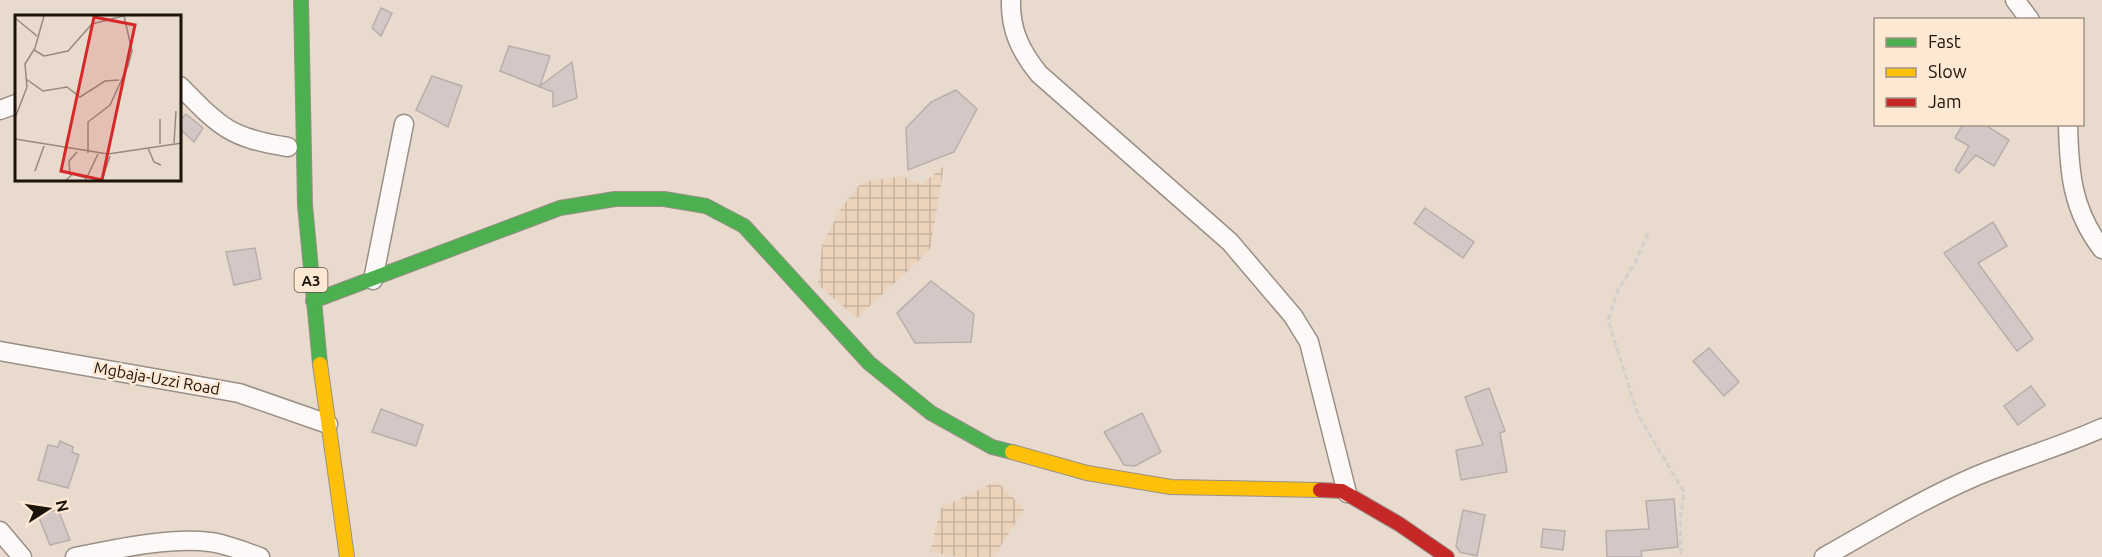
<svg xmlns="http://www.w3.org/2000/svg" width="2102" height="557" font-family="Ubuntu,sans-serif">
	<defs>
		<pattern id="industrial-grid" width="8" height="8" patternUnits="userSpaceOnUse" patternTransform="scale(1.5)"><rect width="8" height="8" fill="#ebd3bc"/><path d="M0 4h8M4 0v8" fill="none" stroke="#c9b4a0"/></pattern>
	</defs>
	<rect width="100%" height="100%" fill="#e8dacd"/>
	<!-- industrial -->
	<g fill="url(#industrial-grid)">
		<polygon points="944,166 930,250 857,318 818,285 822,245 842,207 862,182 902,176 921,185"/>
		<polygon points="997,481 1024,509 994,557 958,557 930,552 941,508"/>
	</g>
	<!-- building -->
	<g fill="#d4c8c7" stroke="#b9aeac" stroke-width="1.5">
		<polygon points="381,8 392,13 381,36 372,28"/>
		<polygon points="509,46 550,56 540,86 572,62 577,98 553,107 553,92 500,71"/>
		<polygon points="432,76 462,86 448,127 416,110"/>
		<polygon points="956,90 977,109 954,152 908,170 906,128 931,102"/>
		<polygon points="186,114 203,128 194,142 180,129 180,120"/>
		<polygon points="1963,124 1984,124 2009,140 1994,166 1976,155 1959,173 1955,170 1969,146 1955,138"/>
		<polygon points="1425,208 1474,242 1463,258 1414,223"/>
		<polygon points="1993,222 2007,246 1978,263 2033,339 2017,351 1944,253"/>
		<polygon points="255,248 261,279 234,285 226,252"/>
		<polygon points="931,281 974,314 971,342 915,343 897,313"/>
		<polygon points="1709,348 1739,382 1724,396 1693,361"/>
		<polygon points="2031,386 2045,405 2018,425 2004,406"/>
		<polygon points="1489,388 1505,431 1500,433 1507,472 1461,480 1456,450 1483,445 1465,397"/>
		<polygon points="381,409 423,425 416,446 372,432"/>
		<polygon points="1142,413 1161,452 1135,466 1124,465 1104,432"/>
		<polygon points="60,441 73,447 72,452 79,455 68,488 38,480 48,445 58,447"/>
		<polygon points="1674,499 1678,547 1641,551 1642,557 1607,557 1606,531 1649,529 1646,501"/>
		<polygon points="58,509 70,540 50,545 38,515"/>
		<polygon points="1463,510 1485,515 1477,556 1460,552 1456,546"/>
		<polygon points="1543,529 1565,531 1563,550 1541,547"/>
	</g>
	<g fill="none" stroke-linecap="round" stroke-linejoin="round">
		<!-- street casing -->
		<g stroke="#9a8f86" stroke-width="21">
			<g id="street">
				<path d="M1011,0c-1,30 10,52 28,74l191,168 63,74 16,26 38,151"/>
				<polyline points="2015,0 2030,20"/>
				<path d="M180,86c40,41 50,52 108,61"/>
				<polyline points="0,110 16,104"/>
				<path d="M2068,124c1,48 4,86 34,125"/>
				<polyline points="373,280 404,124"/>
				<polyline points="0,351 239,393 328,424"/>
				<polyline points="0,531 22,557"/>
				<path d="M75,557c41,-8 94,-20 135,-15 17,2 35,10 50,15"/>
				<path d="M1824,557c50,-28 97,-57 150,-80 42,-18 86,-30 128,-49"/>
			</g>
		</g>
		<!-- fast casing -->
		<g stroke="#9a8f86" stroke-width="16">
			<g id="fast">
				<polyline points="301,0 305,205 320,364"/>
				<polyline points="313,301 560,208 615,199 664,199 706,206 744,226 869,363 931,413 992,447 1012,452"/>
			</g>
		</g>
		<!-- slow casing -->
		<g stroke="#9a8f86" stroke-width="16">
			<g id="slow">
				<polyline points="320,364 347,557"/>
				<polyline points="1012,452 1087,473 1171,487 1320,490"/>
			</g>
		</g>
		<!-- jam casing -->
		<g stroke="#9a8f86" stroke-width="16">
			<polyline id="jam" points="1320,490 1342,491 1399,524 1447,557"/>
		</g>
		<!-- path -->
		<polyline stroke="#d3cfca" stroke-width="3" stroke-dasharray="6 3" stroke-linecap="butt" points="1648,233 1635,263 1618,290 1608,320 1638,415 1684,492 1680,519 1681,557"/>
		<!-- street -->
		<use href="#street" stroke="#fcf9f8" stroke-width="18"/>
		<!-- fast -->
		<use href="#fast" stroke="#4caf50" stroke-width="14"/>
		<!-- slow -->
		<use href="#slow" stroke="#ffc107" stroke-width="14"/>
		<!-- jam -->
		<use href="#jam" stroke="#c62828" stroke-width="14"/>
	</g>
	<g text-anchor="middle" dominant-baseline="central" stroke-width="5" stroke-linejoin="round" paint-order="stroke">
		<!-- shield labels -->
		<rect fill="#fde8d4" stroke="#605347" stroke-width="1.5" x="294.5" y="268" width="33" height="24" rx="4.5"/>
		<g font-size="15" font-weight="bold" fill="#1c130b">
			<text x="311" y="280">A3</text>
		</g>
		<!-- street labels -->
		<g font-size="16" fill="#1c130b" stroke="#fde8d4">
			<text transform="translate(157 378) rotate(10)">Mgbaja-Uzzi Road</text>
		</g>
	</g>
	<!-- overview -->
	<g transform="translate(15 15)">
		<rect width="166" height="166" fill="#e8dacd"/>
		<path fill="none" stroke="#968a7f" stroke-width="1.5" d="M0,3l22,18M19,35l10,6 24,-5 24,-27 31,-8M11,64l17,12 24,-4 13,10 25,-16 14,-1M0,103l12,-31 -2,-23 10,-16 9,-32M0,124l93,15 74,-11M159,128l2,-32M145,129v-25M133,133l6,14 7,3M73,138v-31l22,-17 18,-39 4,-15 -8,-35M20,156l9,-25M55,160l-1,-14 8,-9M50,166l8,-7 13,4M70,166l13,-27M82,166l6,-4 7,-21"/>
		<path fill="#d62828" fill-opacity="0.15" stroke="#d62828" stroke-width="3" d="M79,2l41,8 -33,155 -41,-9z"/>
		<rect width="166" height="166" fill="none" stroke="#1c130b" stroke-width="3"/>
	</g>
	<!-- legend -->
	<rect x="1874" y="18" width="210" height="108" fill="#fde8d4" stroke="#a39384" stroke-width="1.5"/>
	<rect x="1886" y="38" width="30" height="9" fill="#4caf50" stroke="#a39384" stroke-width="1.5"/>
	<text x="1928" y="48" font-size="18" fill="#1c130b">Fast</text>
	<rect x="1886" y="68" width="30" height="9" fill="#ffc107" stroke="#a39384" stroke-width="1.5"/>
	<text x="1928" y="78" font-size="18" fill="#1c130b">Slow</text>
	<rect x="1886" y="98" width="30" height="9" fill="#c62828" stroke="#a39384" stroke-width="1.5"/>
	<text x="1928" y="108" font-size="18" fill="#1c130b">Jam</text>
	<!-- north arrow -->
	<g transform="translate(48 509) rotate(78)" stroke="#fde8d4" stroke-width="4.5" paint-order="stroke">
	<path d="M0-4.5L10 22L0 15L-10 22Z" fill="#1c130b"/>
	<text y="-9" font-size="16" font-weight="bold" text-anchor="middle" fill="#1c130b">N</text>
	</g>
</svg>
